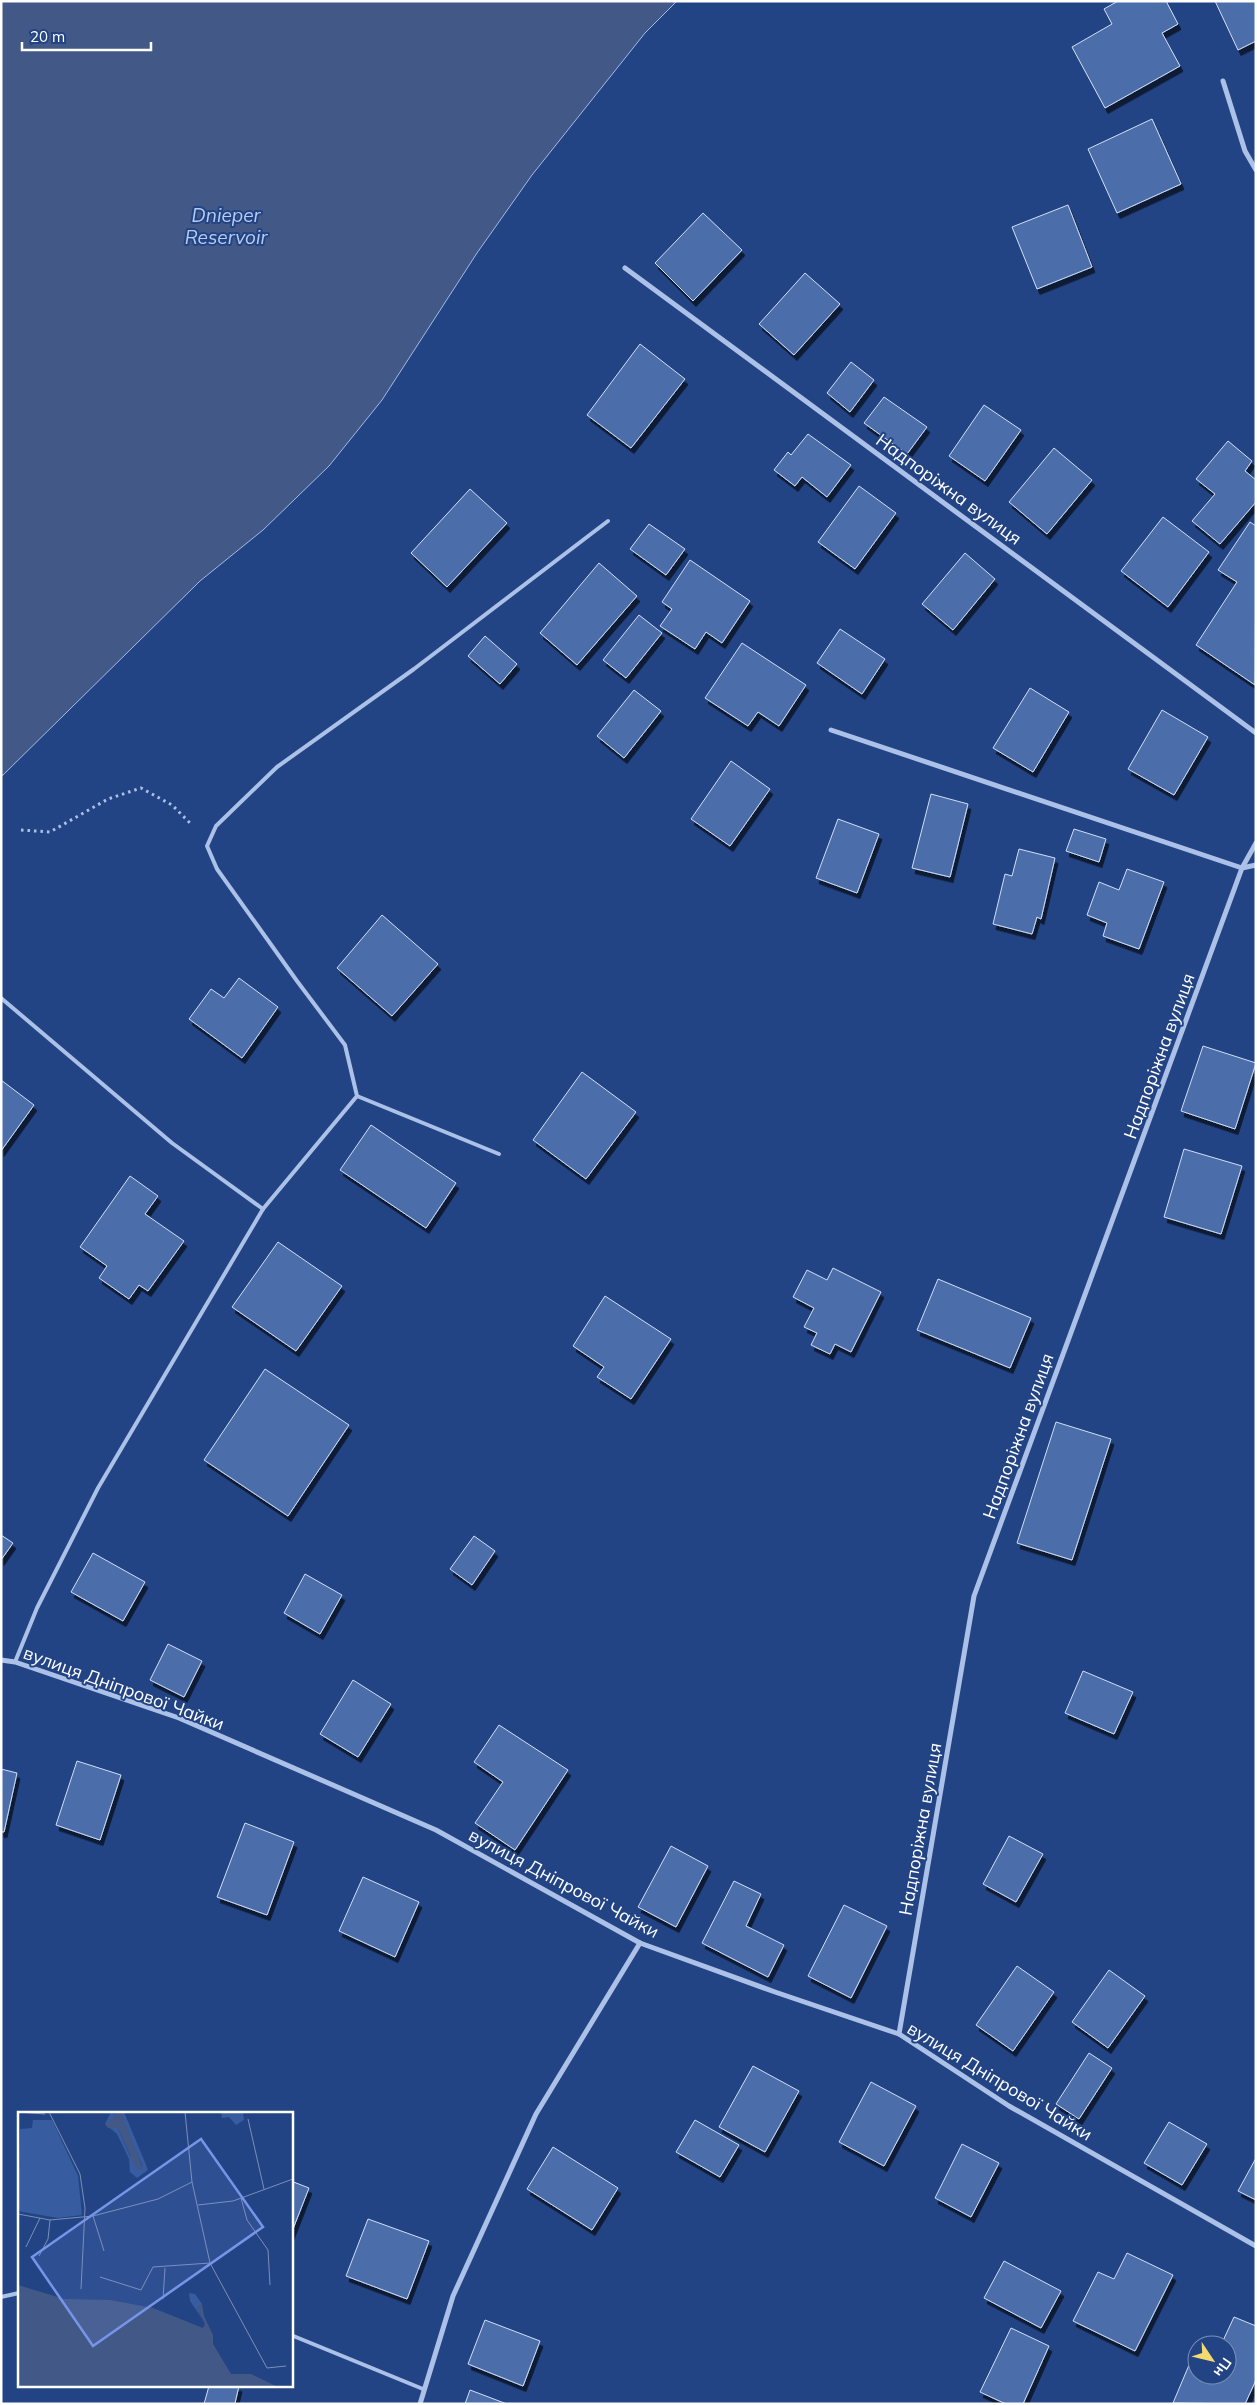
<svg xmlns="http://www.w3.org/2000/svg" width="1257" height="2405" font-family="Mulish,sans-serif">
	<defs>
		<filter id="shadow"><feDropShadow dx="3" dy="5.5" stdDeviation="0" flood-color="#0009"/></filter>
	</defs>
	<rect width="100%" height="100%" fill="#234484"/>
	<!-- water -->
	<polygon fill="#425987" stroke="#a0bbe9" points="1,1 677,1 645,33 532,175 477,253 382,400 329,466 263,530 200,581 1,777"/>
	<!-- building -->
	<g fill="#4c6eab" stroke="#d0def6" filter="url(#shadow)">
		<polygon points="1118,1 1166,1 1178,24 1162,33 1180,66 1105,108 1072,47 1112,24 1104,9"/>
		<polygon points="1215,1 1256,1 1256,41 1238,50"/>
		<polygon points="1152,119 1181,184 1117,213 1088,149"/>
		<polygon points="1068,205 1092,267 1037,289 1012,227"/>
		<polygon points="703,213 742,250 693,301 655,263"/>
		<polygon points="805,273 840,304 794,355 759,324"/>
		<polygon points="640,344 685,379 631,448 587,415"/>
		<polygon points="851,362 874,380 850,412 827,393"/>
		<polygon points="884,397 927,427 907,454 864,423"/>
		<polygon points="984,405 1021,430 985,481 949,456"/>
		<polygon points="808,434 851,465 827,497 802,477 795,486 774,470 788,452 791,455"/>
		<polygon points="1228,441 1252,461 1245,471 1256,480 1256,502 1220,544 1192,521 1215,494 1196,479"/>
		<polygon points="1054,448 1092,480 1047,534 1009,502"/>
		<polygon points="859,486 896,513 855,569 818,542"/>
		<polygon points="470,489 507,523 447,587 411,553"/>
		<polygon points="1163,517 1209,552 1168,607 1121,571"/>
		<polygon points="1250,522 1256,526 1255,685 1196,645 1237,582 1218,570"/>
		<polygon points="649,524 685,549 666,575 630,549"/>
		<polygon points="965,553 995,579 953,630 922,604"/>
		<polygon points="690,560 750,601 722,643 706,632 695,649 660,626 672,609 662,602"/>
		<polygon points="599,563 637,596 577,665 540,633"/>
		<polygon points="639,615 662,633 626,678 603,660"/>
		<polygon points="840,629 885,659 862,694 817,663"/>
		<polygon points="485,636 517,664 500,684 468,656"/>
		<polygon points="742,643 806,685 779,726 758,712 748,726 705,698"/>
		<polygon points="1030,688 1069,712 1033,772 993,748"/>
		<polygon points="634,690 661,711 624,758 597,736"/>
		<polygon points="1162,710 1208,737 1174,795 1128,769"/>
		<polygon points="731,761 770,789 730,846 691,819"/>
		<polygon points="931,794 968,804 950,877 912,868"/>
		<polygon points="838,819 879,834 857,893 816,878"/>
		<polygon points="1074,829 1106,839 1099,862 1066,851"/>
		<polygon points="1019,849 1055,858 1041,919 1037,917 1032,934 993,924 1005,874 1012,876"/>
		<polygon points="1127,869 1164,882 1139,949 1103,936 1107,923 1087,915 1099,882 1119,890"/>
		<polygon points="382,915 438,964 392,1016 337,968"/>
		<polygon points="239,978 278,1007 242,1058 189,1019 211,989 224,998"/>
		<polygon points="1203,1046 1256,1063 1235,1129 1181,1111"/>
		<polygon points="582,1072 636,1112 586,1179 533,1140"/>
		<polygon points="1,1080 34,1105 1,1151"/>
		<polygon points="371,1125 456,1183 426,1228 340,1170"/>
		<polygon points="1184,1149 1242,1166 1221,1234 1164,1217"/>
		<polygon points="130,1176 158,1196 145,1214 184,1241 148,1291 139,1285 129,1299 99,1278 107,1266 80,1247"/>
		<polygon points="278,1242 342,1286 296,1351 232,1307"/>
		<polygon points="833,1268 881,1292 851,1352 835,1344 830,1354 811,1345 817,1333 804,1327 814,1308 793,1297 807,1270 827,1280"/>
		<polygon points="938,1279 1031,1318 1010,1368 917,1330"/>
		<polygon points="605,1296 671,1339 631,1399 597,1377 604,1367 573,1346"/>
		<polygon points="265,1369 349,1425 288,1516 204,1460"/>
		<polygon points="1056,1422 1111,1439 1072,1560 1017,1543"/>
		<polygon points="1,1535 13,1543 1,1560"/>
		<polygon points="474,1536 495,1551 472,1585 450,1569"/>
		<polygon points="93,1553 145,1582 123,1621 71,1592"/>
		<polygon points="305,1574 342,1595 320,1634 284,1613"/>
		<polygon points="168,1644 202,1661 184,1697 150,1680"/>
		<polygon points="1083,1671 1133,1692 1114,1734 1065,1713"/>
		<polygon points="353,1680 391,1704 358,1757 320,1734"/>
		<polygon points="499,1725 568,1770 515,1850 475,1823 503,1782 474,1762"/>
		<polygon points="77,1761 121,1775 100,1840 56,1825"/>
		<polygon points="1,1769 17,1773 4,1832 1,1832"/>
		<polygon points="245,1823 294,1842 267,1915 217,1897"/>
		<polygon points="1009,1836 1043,1854 1016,1902 983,1884"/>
		<polygon points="671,1846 708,1866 676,1927 638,1907"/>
		<polygon points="363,1877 419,1902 395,1957 339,1931"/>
		<polygon points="734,1881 761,1894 746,1926 784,1945 768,1977 702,1943"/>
		<polygon points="844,1905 887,1926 851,1998 808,1976"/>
		<polygon points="1017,1966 1054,1992 1013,2051 976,2025"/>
		<polygon points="1109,1970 1145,1996 1108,2048 1072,2022"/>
		<polygon points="1089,2053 1112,2068 1079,2119 1056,2104"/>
		<polygon points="753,2066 799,2091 765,2152 719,2127"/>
		<polygon points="871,2082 916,2106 884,2166 839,2142"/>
		<polygon points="695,2120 739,2145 720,2177 676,2152"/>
		<polygon points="1169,2122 1207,2144 1182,2185 1144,2163"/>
		<polygon points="962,2144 999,2163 971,2217 935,2198"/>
		<polygon points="553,2147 618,2188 592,2230 527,2189"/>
		<polygon points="1256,2158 1256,2200 1238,2191"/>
		<polygon points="291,2181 309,2188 291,2234"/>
		<polygon points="368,2219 429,2241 407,2299 346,2276"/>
		<polygon points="1127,2253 1173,2275 1135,2351 1073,2321 1098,2272 1114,2279"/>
		<polygon points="1004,2261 1061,2291 1041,2328 984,2298"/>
		<polygon points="1234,2317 1256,2326 1256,2380 1245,2404 1173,2403 1192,2358 1197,2361 1197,2375 1227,2375 1227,2345 1221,2345"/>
		<polygon points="485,2320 540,2341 523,2386 468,2364"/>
		<polygon points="1011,2328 1049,2346 1023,2404 1006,2404 980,2392"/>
		<polygon points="209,2386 239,2386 235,2403 237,2404 204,2404"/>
		<polygon points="470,2390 507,2404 465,2404"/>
	</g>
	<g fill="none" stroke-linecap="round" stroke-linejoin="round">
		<!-- path -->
		<polyline stroke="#acc1e8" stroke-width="3" stroke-dasharray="2.5 4" stroke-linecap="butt" points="21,830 50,832 108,799 141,788 172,805 191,824"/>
		<!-- service -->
		<g stroke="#acc1e8" stroke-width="4">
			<polyline points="1,998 172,1143 263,1209"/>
			<polyline points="357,1096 499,1154"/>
			<polyline points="15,1662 37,1608 98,1488 263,1209 357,1096 345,1045 297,981 217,869 207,846 216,826 277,767 414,669 608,521"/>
			<polyline points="1,2297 19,2293"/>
			<polyline points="291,2335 423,2389"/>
		</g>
		<!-- minor -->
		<g stroke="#acc1e8" stroke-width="5">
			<polyline points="1223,81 1245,151 1256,170"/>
			<polyline points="625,268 1256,733"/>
			<polyline points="831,730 1242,868"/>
			<polyline points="1242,868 1256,865"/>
			<polyline points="1,1660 15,1662 179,1718 436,1830 640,1943 775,1992 899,2034 1009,2106 1256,2246"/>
			<polyline points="899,2034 974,1596 1242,868 1256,843"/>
			<polyline points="420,2404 453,2296 536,2114 640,1943"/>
		</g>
	</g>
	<g text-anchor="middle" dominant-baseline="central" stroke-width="4" stroke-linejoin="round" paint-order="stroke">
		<!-- street labels -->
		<g font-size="18" fill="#fff" stroke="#234484">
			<text transform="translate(949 489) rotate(36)">Надпоріжна вулиця</text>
			<text transform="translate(1159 1056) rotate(-70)">Надпоріжна вулиця</text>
			<text transform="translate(1018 1436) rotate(-70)">Надпоріжна вулиця</text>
			<text transform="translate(124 1688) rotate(20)">вулиця Дніпрової Чайки</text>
			<text transform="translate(920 1829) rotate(-80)">Надпоріжна вулиця</text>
			<text transform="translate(564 1883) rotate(28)">вулиця Дніпрової Чайки</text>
			<text transform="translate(1000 2081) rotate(31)">вулиця Дніпрової Чайки</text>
		</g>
		<!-- water labels -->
		<g font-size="19" font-style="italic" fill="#b8ccef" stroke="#234484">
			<text x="226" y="215">Dnieper<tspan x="226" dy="22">Reservoir</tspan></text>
		</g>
	</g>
	<!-- overview -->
	<g transform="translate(18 2112)">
		<rect width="275" height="275" fill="#234484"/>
		<path d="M93,0l6,4 -3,3 16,37 13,11 -19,-41 -3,-14h3l20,48 4,10 -11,8 -7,-6 -1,-13 -12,-25 -12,-10zM203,0h22l1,8 -8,5 -7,-8 -7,1zM15,8h19l26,56 4,39 -24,3 -40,-7 2,-82 12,-1zM171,181l6,1 7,10 -5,4 6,12 -13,-19z" fill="#385ca0"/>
		<path d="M95,0h8l22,57 -4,1 -5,-6 -16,-36h-10l-3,-4 11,-8zM0,173l46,14 46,1 43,8 50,20 2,-4 -8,-16 5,-4 2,12 9,19v9l18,30h20l27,13h-260z" fill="#425987"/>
		<path fill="none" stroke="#7b8fb5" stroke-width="1" d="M0,0l27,2M31,0l31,62 5,34 -4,81M167,0l7,70 18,81 57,105 19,-2M230,7l16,70M223,86l6,22 21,30 2,35M180,93l35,-4 60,-22M0,102l32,6 43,-4 65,-17 34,-17M75,104l11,35M8,135l14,-29M21,144l9,-17 2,-19M82,165l41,13 12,-23 57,-4M145,187l2,-31"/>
		<path fill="#7795e8" fill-opacity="0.15" stroke="#7795e8" stroke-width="2.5" d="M183,27l62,88 -170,119 -61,-89z"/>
		<rect width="275" height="275" fill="none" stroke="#fff" stroke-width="2.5"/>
	</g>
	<!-- border -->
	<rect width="1257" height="2405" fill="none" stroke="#ffffff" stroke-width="5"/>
	<!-- north arrow -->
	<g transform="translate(1212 2360) rotate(125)"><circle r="24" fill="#234484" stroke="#7b8fb5"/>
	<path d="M0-4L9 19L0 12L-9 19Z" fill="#f3d96f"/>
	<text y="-8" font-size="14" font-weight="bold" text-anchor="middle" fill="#ffffff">Пн</text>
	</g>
	<!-- scale -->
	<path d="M22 42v8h129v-8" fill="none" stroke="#ffffff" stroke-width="2.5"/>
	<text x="30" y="42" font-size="15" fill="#ffffff" stroke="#234484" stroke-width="4" paint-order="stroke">20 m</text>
</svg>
